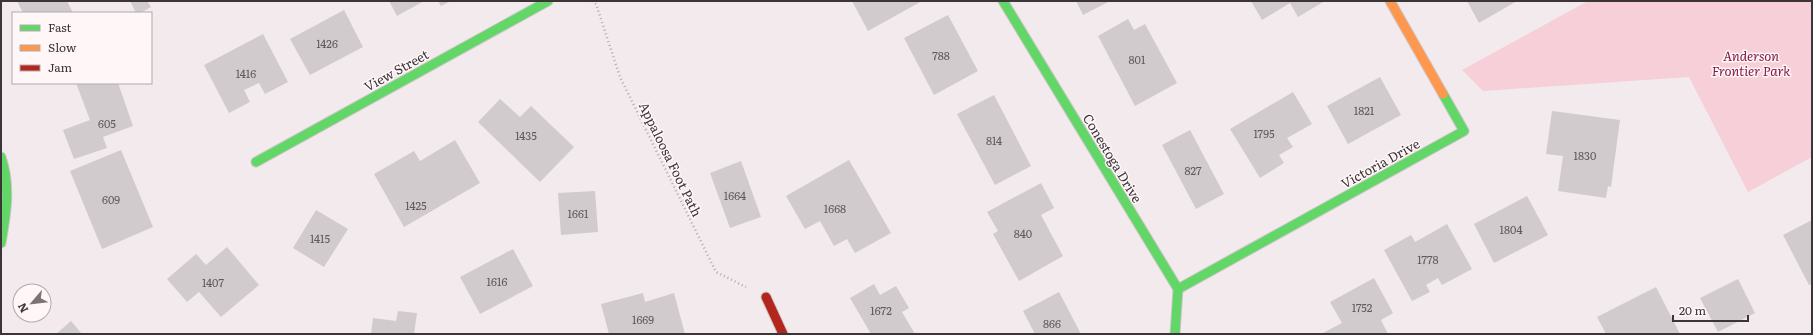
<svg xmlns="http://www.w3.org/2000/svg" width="1813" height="335" font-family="Literata,serif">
	<rect width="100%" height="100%" fill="#f2eaec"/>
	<!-- green -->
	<polygon fill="#f6cfd9" points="1588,1 1812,1 1812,157 1748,192 1689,77 1483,91 1462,70"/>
	<!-- building -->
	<g fill="#d2cbcd">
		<polygon points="17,1 67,1 73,13 23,13"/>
		<polygon points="130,1 147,1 151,7 140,13 136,13"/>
		<polygon points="389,1 424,1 397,16"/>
		<polygon points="438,1 451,1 441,6"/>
		<polygon points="852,1 922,1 868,31"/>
		<polygon points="1076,1 1110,1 1083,15"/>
		<polygon points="1251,1 1325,1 1298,17 1290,3 1262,20"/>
		<polygon points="1467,1 1517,1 1479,23"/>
		<polygon points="344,10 363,47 310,75 290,39"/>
		<polygon points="948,15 978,71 934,95 904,38"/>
		<polygon points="1128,19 1134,30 1145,24 1177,83 1135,106 1098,36"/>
		<polygon points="263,34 288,82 265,94 259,83 244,90 250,102 229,113 204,65"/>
		<polygon points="1380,77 1401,115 1348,144 1327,106"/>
		<polygon points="76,83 118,83 133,126 103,137 107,148 74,159 63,130 90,120"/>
		<polygon points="1293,92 1312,124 1287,138 1293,147 1279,155 1284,163 1260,178 1230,129"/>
		<polygon points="994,95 1031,166 995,185 957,114"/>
		<polygon points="500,99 520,117 531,106 574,147 540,182 478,122"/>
		<polygon points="1552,111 1620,120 1611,187 1608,186 1606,198 1558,191 1563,156 1546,154"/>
		<polygon points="1190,130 1224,194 1196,209 1162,145"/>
		<polygon points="455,140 480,183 404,227 374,174 414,151 420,161"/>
		<polygon points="121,150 153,227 102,249 70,171"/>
		<polygon points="849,160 891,233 855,253 847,239 834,246 820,221 805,229 786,196"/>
		<polygon points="741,161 761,217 730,228 710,173"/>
		<polygon points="1041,183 1054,208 1041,215 1063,256 1019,281 993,234 998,231 987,212"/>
		<polygon points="595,191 598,232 561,235 558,193"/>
		<polygon points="1527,196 1548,235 1494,263 1474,224"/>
		<polygon points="316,210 348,229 324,267 293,248"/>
		<polygon points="1812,220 1812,284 1809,285 1783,235"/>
		<polygon points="1447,224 1472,269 1442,285 1438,278 1426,285 1430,292 1412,301 1384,250 1411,235 1415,242"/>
		<polygon points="227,247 259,285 221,317 199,292 187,302 167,279 196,254 206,265"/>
		<polygon points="513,249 533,286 480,314 460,277"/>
		<polygon points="1374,278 1393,313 1381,320 1388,334 1321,334 1342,323 1330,302"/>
		<polygon points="1738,279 1755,313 1718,332 1700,298"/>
		<polygon points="874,284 880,295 896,286 909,308 902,312 915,334 871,334 850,298"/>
		<polygon points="1656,287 1680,334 1606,334 1597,317"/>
		<polygon points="1059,292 1081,334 1035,334 1023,311"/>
		<polygon points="643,293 645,302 674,293 685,334 624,334 623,333 609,334 601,304"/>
		<polygon points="398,311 417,313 414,334 371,334 373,318 396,321"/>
		<polygon points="71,321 82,334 56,334"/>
	</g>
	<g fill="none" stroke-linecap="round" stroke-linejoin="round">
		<!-- fast casing -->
		<g stroke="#cdc7c9" stroke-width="11">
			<g id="fast">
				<polyline points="1003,1 1178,289 1175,334"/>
				<path d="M1,157c10,29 5,57 0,86"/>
				<polyline points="256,162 548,1"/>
				<polyline points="1178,289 1464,131 1443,94"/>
			</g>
		</g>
		<!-- slow casing -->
		<g stroke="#cdc7c9" stroke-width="11">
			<polyline id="slow" points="1390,1 1443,94"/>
		</g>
		<!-- jam casing -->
		<g stroke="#cdc7c9" stroke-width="11">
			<polyline id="jam" points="766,297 783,334"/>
		</g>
		<!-- path -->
		<polyline stroke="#aaaeaf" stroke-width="2.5" stroke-dasharray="1 3" stroke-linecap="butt" points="592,1 596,4 620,77 716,272 746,287"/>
		<!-- fast -->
		<use href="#fast" stroke="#63d668" stroke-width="9"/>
		<!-- slow -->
		<use href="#slow" stroke="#ff974d" stroke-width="9"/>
		<!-- jam -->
		<use href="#jam" stroke="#b3261e" stroke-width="9"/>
	</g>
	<g text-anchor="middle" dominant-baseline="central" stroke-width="3" stroke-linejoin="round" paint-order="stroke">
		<!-- number labels -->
		<g font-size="11" fill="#615a5c">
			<text x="327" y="43">1426</text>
			<text x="941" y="55">788</text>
			<text x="1137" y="59">801</text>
			<text x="246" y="73">1416</text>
			<text x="1364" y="110">1821</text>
			<text x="107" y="123">605</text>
			<text x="1264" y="133">1795</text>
			<text x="526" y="135">1435</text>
			<text x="994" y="140">814</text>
			<text x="1585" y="155">1830</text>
			<text x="1193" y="170">827</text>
			<text x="735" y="195">1664</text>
			<text x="111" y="199">609</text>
			<text x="416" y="205">1425</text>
			<text x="835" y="208">1668</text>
			<text x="578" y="213">1661</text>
			<text x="1511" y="229">1804</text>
			<text x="1023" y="233">840</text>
			<text x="320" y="238">1415</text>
			<text x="1428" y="259">1778</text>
			<text x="497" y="281">1616</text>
			<text x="213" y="282">1407</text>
			<text x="1362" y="307">1752</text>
			<text x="881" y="310">1672</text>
			<text x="643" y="319">1669</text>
			<text x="1052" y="323">866</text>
		</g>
		<!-- park labels -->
		<g font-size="13" font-style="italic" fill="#851a44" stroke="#fff6f8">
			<text x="1751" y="55">Anderson<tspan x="1751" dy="15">Frontier Park</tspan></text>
		</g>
		<!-- street labels -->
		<g font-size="13" fill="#3b3537" stroke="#fff6f8">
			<text transform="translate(396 70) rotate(-29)">View Street</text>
			<text transform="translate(1113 158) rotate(59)">Conestoga Drive</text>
			<text transform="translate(671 159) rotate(64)">Appaloosa Foot Path</text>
			<text transform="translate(1380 163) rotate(-29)">Victoria Drive</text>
		</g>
	</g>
	<!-- border -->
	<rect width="1813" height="335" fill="none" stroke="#3b3537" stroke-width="4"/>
	<!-- legend -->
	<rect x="12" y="12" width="140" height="72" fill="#fff6f8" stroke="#b1a9ab"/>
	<rect x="20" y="25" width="20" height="6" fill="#63d668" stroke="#b1a9ab"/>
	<text x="48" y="32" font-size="12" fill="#3b3537">Fast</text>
	<rect x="20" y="45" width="20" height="6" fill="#ff974d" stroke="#b1a9ab"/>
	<text x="48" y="52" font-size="12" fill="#3b3537">Slow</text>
	<rect x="20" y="65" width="20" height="6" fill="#b3261e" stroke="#b1a9ab"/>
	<text x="48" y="72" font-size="12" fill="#3b3537">Jam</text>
	<!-- north arrow -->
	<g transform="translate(32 303) rotate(242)"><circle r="19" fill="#fff6f8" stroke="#b1a9ab"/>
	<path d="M0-3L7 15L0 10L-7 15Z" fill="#7b7476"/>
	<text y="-6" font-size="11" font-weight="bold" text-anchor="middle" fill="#3b3537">N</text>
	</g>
	<!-- scale -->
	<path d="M1673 315v6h75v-6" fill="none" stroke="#3b3537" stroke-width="2"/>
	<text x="1679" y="315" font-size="12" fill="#3b3537" stroke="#fff6f8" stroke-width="3" paint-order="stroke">20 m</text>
</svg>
